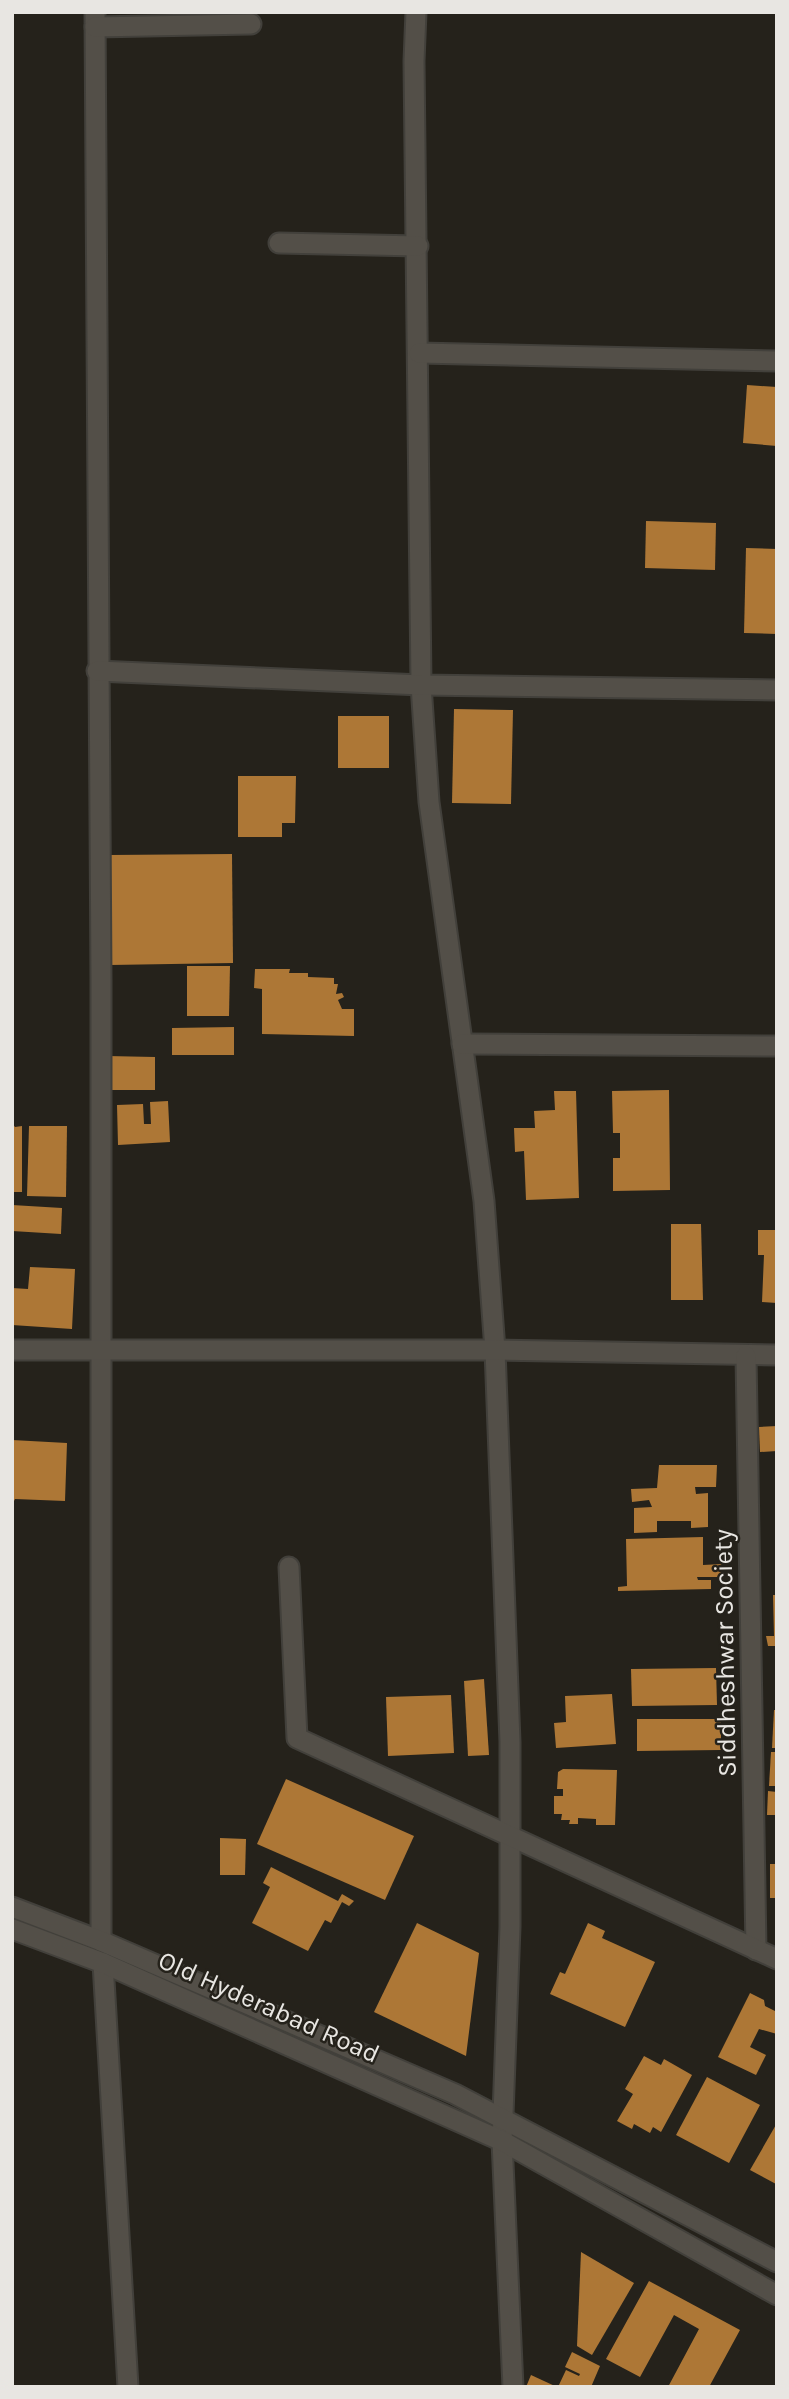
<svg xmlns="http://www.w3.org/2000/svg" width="789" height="2399" font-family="Karla,sans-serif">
	<rect width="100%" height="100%" fill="#25221b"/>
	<!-- building -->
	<g fill="#ad7736">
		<polygon points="747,385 777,387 777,446 743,443"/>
		<polygon points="646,521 716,523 715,570 645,568"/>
		<polygon points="746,548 777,549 777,634 744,633"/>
		<polygon points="454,709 513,710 511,804 452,803"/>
		<rect x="338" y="716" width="51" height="52"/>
		<polygon points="238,776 296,776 295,823 282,823 282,837 238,837"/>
		<polygon points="232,854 233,963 110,965 109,855"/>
		<polygon points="187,966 230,966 229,1016 187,1016"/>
		<polygon points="255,969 290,969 289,973 308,973 308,977 334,978 334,984 338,984 336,994 342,993 344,997 338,1000 342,1009 354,1009 354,1036 262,1034 262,989 254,988"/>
		<polygon points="234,1027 234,1055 172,1055 172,1028"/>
		<polygon points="107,1056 155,1057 155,1090 106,1090"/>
		<polygon points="669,1090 670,1190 613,1191 613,1158 620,1158 620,1133 613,1133 612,1091"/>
		<polygon points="554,1091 576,1091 579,1198 526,1200 524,1151 515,1152 514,1128 535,1128 534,1111 555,1110"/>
		<polygon points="168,1101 170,1142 118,1145 117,1105 143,1104 144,1124 151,1124 150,1102"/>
		<polygon points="12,1123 15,1127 22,1126 22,1192 12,1192"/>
		<polygon points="29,1126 67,1126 66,1197 27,1196"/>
		<polygon points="12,1205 62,1208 61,1234 12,1231"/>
		<polygon points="671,1224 701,1224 703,1300 671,1300"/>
		<polygon points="758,1230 777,1230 777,1303 762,1302 764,1255 758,1255"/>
		<polygon points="30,1267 75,1269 72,1329 12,1325 12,1288 28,1289"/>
		<polygon points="777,1426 777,1451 760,1452 759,1427"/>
		<polygon points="12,1440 67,1443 65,1501 15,1499 12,1505"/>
		<polygon points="659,1465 717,1465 716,1487 695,1487 696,1494 708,1493 708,1527 691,1528 691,1521 657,1521 657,1532 634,1533 634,1508 652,1507 649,1500 632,1502 631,1489 657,1488"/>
		<polygon points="703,1537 703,1565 722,1564 722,1577 697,1577 698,1580 711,1580 711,1589 618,1591 618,1587 627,1586 626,1539"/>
		<polygon points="773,1595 777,1595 777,1646 768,1646 766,1636 774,1636"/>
		<polygon points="716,1668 717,1705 632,1706 631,1669"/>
		<polygon points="484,1679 489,1755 468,1756 464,1681"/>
		<polygon points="612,1694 616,1744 556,1748 554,1723 566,1722 565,1696"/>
		<polygon points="451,1695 454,1753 388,1756 386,1697"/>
		<polygon points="774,1710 777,1710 777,1748 772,1748"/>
		<polygon points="637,1719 721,1719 721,1750 637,1751"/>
		<polygon points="771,1752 777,1752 777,1786 769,1786"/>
		<polygon points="563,1769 617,1770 615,1825 596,1825 596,1819 578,1818 578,1824 569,1824 570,1820 561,1820 562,1814 554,1814 554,1796 563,1796 563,1789 557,1789 558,1772"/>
		<polygon points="286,1779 414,1836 385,1900 257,1844"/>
		<polygon points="768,1791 777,1792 777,1815 767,1815"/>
		<polygon points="220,1838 246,1839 245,1875 220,1875"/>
		<rect x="770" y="1864" width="7" height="34"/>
		<polygon points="271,1867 338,1901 342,1894 354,1901 349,1906 342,1902 331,1923 325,1920 308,1951 252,1923 270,1887 263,1883"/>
		<polygon points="417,1923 479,1953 466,2056 374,2012"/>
		<polygon points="588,1923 605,1931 602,1938 655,1962 625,2027 550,1994 560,1972 565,1974"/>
		<polygon points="750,1993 764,2000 765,2006 777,2012 777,2034 759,2029 750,2047 766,2055 756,2075 718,2057"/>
		<polygon points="644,2056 661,2065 664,2059 692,2075 661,2132 653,2127 650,2133 634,2124 632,2129 617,2121 633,2094 625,2089"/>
		<polygon points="707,2077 760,2105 729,2163 676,2135"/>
		<polygon points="777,2123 777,2182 776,2184 750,2170"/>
		<polygon points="581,2252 634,2283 592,2355 577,2346"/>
		<polygon points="649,2281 740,2330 709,2387 668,2387 699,2329 674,2315 640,2377 606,2359"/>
		<polygon points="572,2352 600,2366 591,2387 558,2387 566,2370 579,2376 580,2374 565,2367"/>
		<polygon points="531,2375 557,2387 526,2387"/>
	</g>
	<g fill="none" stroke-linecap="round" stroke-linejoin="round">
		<!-- minor casing -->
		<g stroke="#42403b" stroke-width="23">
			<g id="minor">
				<polyline points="95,12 101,980 101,1941"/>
				<polyline points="416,12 414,61 421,685 429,802 484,1201 495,1350 510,1742 510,1927 502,2141 513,2387"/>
				<polyline points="95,27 251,24"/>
				<polyline points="279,243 418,246"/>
				<polyline points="419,353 777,361"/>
				<polyline points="97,671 421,685 777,690"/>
				<polyline points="462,1044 777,1046"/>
				<polyline points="12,1350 495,1350 777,1355"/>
				<polyline points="746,1356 756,1950"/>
				<polyline points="289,1567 297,1738 777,1959"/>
				<polyline points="103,1963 128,2387"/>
			</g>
		</g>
		<!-- secondary casing -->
		<g stroke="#42403b" stroke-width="23">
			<g id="secondary">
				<polyline points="12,1907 101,1941 455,2094 777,2262"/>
				<polyline points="12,1929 103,1963 502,2141 777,2295"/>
			</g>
		</g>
		<!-- minor -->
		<use href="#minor" stroke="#534f48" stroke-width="19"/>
		<!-- secondary -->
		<use href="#secondary" stroke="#534f48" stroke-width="19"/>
	</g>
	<g text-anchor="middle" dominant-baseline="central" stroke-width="5" stroke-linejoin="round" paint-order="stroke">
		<!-- street labels -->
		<g font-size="26" fill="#e8e6e2" stroke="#25221b">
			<text transform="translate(725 1653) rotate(-91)">Siddheshwar Society</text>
			<text transform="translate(269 2007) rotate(24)">Old Hyderabad Road</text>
		</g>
	</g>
	<!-- border -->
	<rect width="789" height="2399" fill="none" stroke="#e8e6e2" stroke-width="28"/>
</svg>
